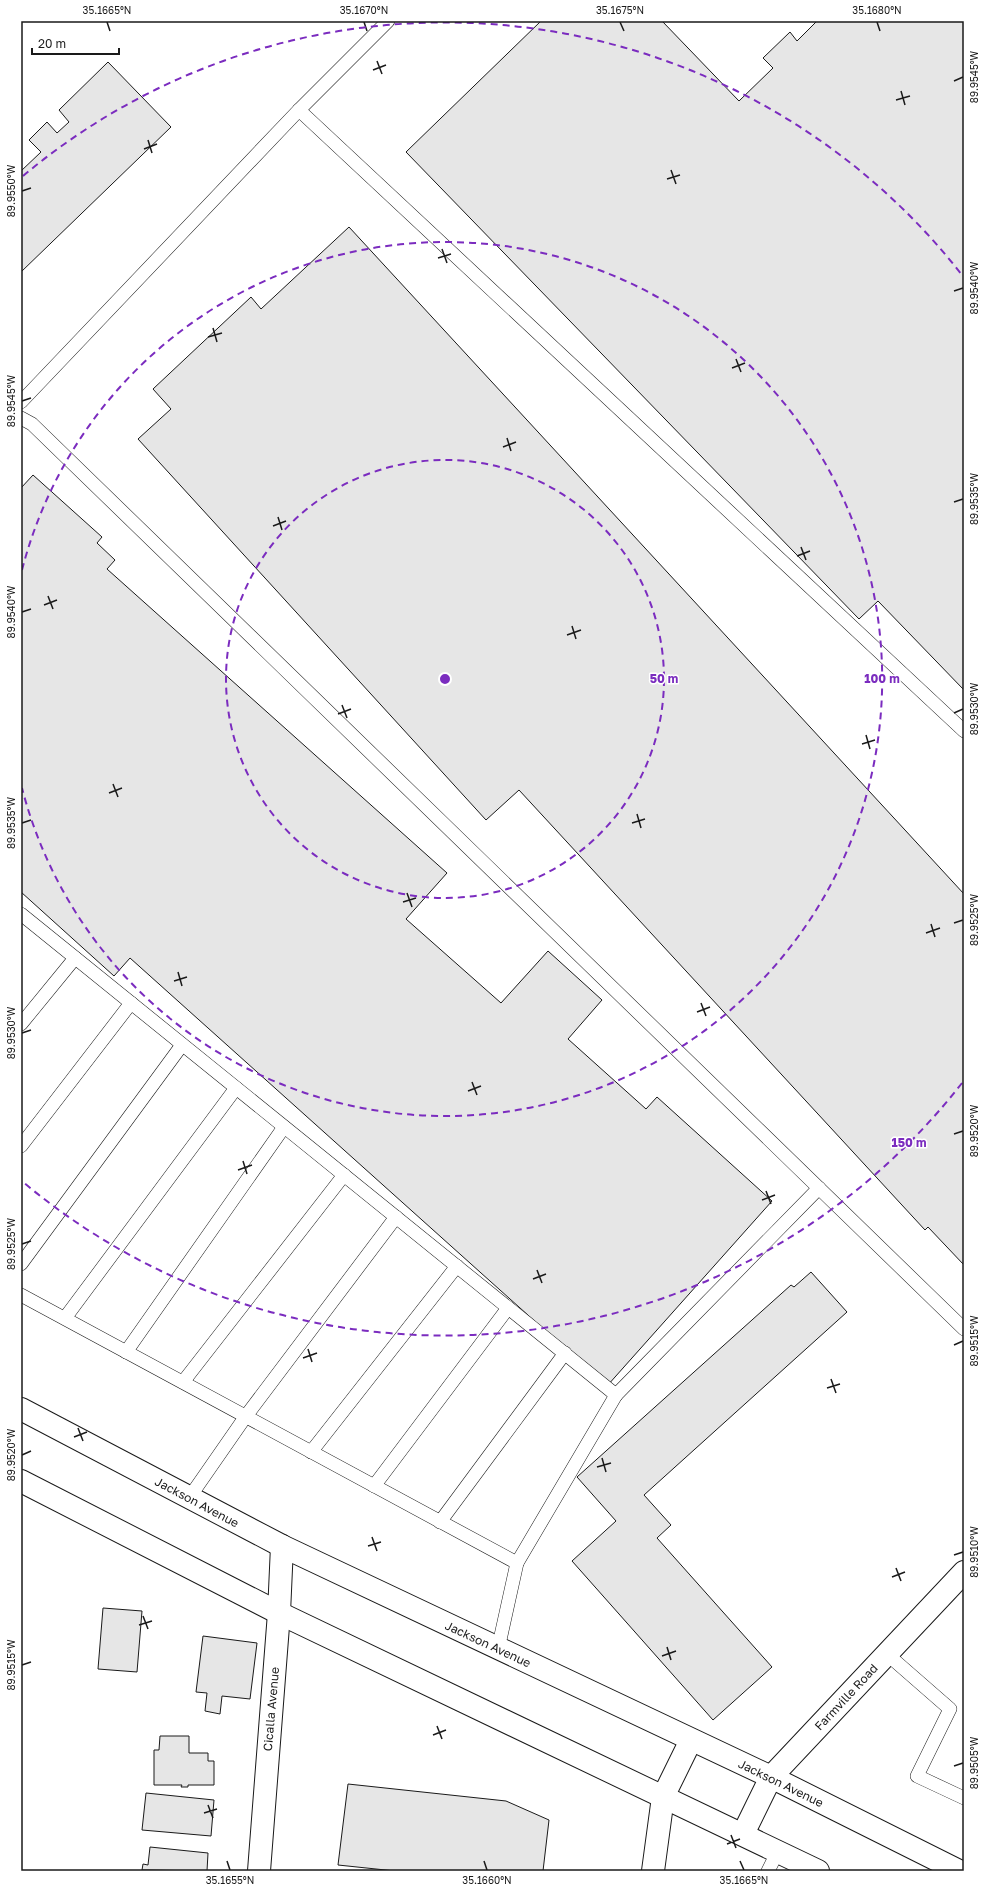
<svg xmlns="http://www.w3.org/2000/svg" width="985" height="1892" font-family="'Golos Text',sans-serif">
	<rect width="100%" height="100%" fill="#fff"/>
	<!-- building -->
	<g fill="#e6e6e6" stroke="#1a1a1a">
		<polygon points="541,21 662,21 739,101 773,68 763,58 790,32 797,41 817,21 964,21 964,690 878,601 859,619 406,152"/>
		<polygon points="108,62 171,127 21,272 21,171 41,152 29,140 47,122 57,133 69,122 59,110"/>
		<polygon points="349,227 964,894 964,1265 928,1227 925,1230 519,790 486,820 138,439 171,409 153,389 251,297 261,309"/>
		<polygon points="33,475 102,537 97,543 115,560 107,569 447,873 406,919 501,1003 548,951 602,1000 568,1039 646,1109 657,1097 772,1201 607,1386 130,958 114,976 21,892 21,488"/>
		<polygon points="811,1272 847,1312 644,1495 671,1525 657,1538 772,1667 713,1720 572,1561 616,1521 577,1477 791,1285 794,1287"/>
		<polygon points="103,1608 142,1611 137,1672 98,1669"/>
		<polygon points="203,1636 257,1643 250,1699 222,1696 220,1714 205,1711 207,1693 196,1692"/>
		<polygon points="160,1736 189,1736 189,1753 208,1753 208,1761 214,1761 214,1785 188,1785 188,1787 181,1787 182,1785 154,1785 154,1750 159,1750"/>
		<polygon points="348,1784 506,1801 549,1820 543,1871 395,1871 338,1865"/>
		<polygon points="146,1793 214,1800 211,1836 142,1830"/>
		<polygon points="150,1847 208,1853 207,1871 142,1870 143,1864 148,1865"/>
	</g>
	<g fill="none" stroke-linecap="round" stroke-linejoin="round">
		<!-- lane casing -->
		<g stroke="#1a1a1a" stroke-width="14">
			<g id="lane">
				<polyline points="388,21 299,110 964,731"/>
				<polyline points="21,402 299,110"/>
				<polyline points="21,418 32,424 964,1329"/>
				<polyline points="21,914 616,1395 819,1188"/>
				<polyline points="21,1024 75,958"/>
				<polyline points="21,1146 131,1003"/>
				<polyline points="21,1264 182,1045"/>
				<polyline points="21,1295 517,1563 498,1649"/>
				<polyline points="65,1318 236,1088"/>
				<polyline points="126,1352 284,1127"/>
				<polyline points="183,1382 344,1175"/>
				<polyline points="311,1452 457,1266"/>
				<polyline points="374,1486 508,1308"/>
				<polyline points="189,1498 246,1416 396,1217"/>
				<polyline points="440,1522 565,1353"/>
				<polyline points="517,1563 616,1395"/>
				<polyline points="887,1654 950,1709 917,1776 964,1798"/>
				<polyline points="768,1871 778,1851"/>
			</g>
		</g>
		<!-- street casing -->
		<g stroke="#1a1a1a" stroke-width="24">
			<g id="street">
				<polyline points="743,1834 771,1777 964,1572"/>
				<polyline points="259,1871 279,1613 282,1546"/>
				<polyline points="653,1871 663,1797 691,1740"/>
			</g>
		</g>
		<!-- primary casing -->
		<g stroke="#1a1a1a" stroke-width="24">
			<g id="primary">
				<polyline points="21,1409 282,1546 771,1777 959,1871"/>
				<polyline points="21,1481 279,1613 818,1871"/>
			</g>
		</g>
		<!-- lane -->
		<use href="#lane" stroke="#fff" stroke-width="13"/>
		<!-- street -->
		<use href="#street" stroke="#fff" stroke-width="22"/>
		<!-- primary -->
		<use href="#primary" stroke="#fff" stroke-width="22"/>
	</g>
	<!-- ticks -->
	<path fill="none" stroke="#1a1a1a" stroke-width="1.5" d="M107,22l3,9M364,22l3,9M620,22l4,9M877,22l3,9M377,61l5,13M373,70l13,-5M954,81l9,-4M901,91l4,14M896,100l14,-4M148,140l4,13M144,149l13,-5M671,170l5,14M667,179l13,-4M22,191l9,-3M442,249l5,14M438,258l13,-4M954,291l9,-3M213,328l4,14M208,337l14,-4M736,359l5,13M732,368l13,-5M22,401l9,-3M507,438l4,13M503,447l13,-5M954,502l9,-3M278,517l4,13M273,526l13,-5M801,547l5,13M797,556l13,-5M48,596l5,13M44,605l13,-5M22,612l9,-3M572,626l4,13M567,635l14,-5M342,705l5,13M954,713l9,-4M338,714l13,-5M866,735l4,14M862,744l13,-4M113,784l5,13M109,793l13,-5M637,814l4,14M22,823l9,-3M632,823l13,-4M407,893l5,14M403,902l13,-4M954,923l9,-3M931,924l4,13M926,933l14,-5M178,972l4,14M174,981l13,-4M701,1003l5,13M697,1012l13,-5M22,1033l9,-3M472,1082l5,13M468,1091l13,-5M954,1134l9,-3M243,1161l4,13M238,1170l14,-5M766,1191l5,13M762,1200l13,-5M22,1244l9,-3M537,1270l5,13M533,1279l13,-5M954,1345l9,-4M308,1349l4,13M303,1358l14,-5M831,1379l5,14M827,1388l13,-4M78,1428l5,13M74,1437l13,-5M22,1455l9,-4M602,1458l4,14M597,1467l14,-4M372,1537l5,14M368,1546l13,-4M954,1555l9,-3M896,1568l5,13M892,1577l13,-5M143,1616l5,13M139,1625l13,-4M667,1647l4,13M662,1656l14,-5M22,1665l9,-3M437,1726l5,13M433,1735l13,-5M954,1766l9,-3M208,1805l5,13M204,1813l13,-4M731,1835l5,13M727,1844l13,-5M227,1861l3,9M484,1861l3,9M740,1861l4,9"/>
	<!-- distance rings -->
	<g fill="none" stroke="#7b2cbf" stroke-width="2" stroke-dasharray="7 5">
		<circle cx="445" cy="679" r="219"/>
		<path d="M22 570A437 437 0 1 1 22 788"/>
		<path d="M962 1083A656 656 0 0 1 23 1182M23 176A656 656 0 0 1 962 275"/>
	</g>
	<g text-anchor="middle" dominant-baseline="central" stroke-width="3" stroke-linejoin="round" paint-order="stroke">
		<!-- street labels -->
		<g font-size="12" fill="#1a1a1a" stroke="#fff">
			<text transform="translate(197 1502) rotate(28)">Jackson Avenue</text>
			<text transform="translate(488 1644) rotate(25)">Jackson Avenue</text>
			<text transform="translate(846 1697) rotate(-47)">Farmville Road</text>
			<text transform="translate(271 1709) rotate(-85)">Cicalla Avenue</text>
			<text transform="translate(781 1783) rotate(26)">Jackson Avenue</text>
		</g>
	</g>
	<circle cx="445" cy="679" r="6" fill="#7b2cbf" stroke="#fff" stroke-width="2"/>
	<g font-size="12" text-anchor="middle" font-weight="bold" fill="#7b2cbf" stroke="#fff" stroke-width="3" stroke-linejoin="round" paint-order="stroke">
		<text x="664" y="683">50 m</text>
		<text x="882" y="683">100 m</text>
		<text x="909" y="1147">150 m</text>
	</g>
	<!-- border -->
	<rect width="985" height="1892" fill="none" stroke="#ffffff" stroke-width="44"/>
	<!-- scale -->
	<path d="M32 48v6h87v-6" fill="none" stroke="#1a1a1a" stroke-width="2"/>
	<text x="38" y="48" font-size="12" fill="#1a1a1a" stroke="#ffffff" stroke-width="3" paint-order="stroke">20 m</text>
	<rect x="22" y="22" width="941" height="1848" fill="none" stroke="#1a1a1a" stroke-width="1.5"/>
	<g font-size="10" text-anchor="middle" fill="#1a1a1a">
		<text x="107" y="14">35.1665°N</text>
		<text x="364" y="14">35.1670°N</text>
		<text x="620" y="14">35.1675°N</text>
		<text x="877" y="14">35.1680°N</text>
		<text transform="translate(974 77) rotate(-90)" y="4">89.9545°W</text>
		<text transform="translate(11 191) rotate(-90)" y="4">89.9550°W</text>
		<text transform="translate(974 288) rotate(-90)" y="4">89.9540°W</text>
		<text transform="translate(11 401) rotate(-90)" y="4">89.9545°W</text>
		<text transform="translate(974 499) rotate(-90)" y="4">89.9535°W</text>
		<text transform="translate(11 612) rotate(-90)" y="4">89.9540°W</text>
		<text transform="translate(974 709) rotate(-90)" y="4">89.9530°W</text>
		<text transform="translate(11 823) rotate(-90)" y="4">89.9535°W</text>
		<text transform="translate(974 920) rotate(-90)" y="4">89.9525°W</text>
		<text transform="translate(11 1033) rotate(-90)" y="4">89.9530°W</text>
		<text transform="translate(974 1131) rotate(-90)" y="4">89.9520°W</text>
		<text transform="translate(11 1244) rotate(-90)" y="4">89.9525°W</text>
		<text transform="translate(974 1341) rotate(-90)" y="4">89.9515°W</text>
		<text transform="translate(11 1455) rotate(-90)" y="4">89.9520°W</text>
		<text transform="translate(974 1552) rotate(-90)" y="4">89.9510°W</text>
		<text transform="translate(11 1665) rotate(-90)" y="4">89.9515°W</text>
		<text transform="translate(974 1763) rotate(-90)" y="4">89.9505°W</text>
		<text x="230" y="1884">35.1655°N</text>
		<text x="487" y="1884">35.1660°N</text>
		<text x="744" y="1884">35.1665°N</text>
	</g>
</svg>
